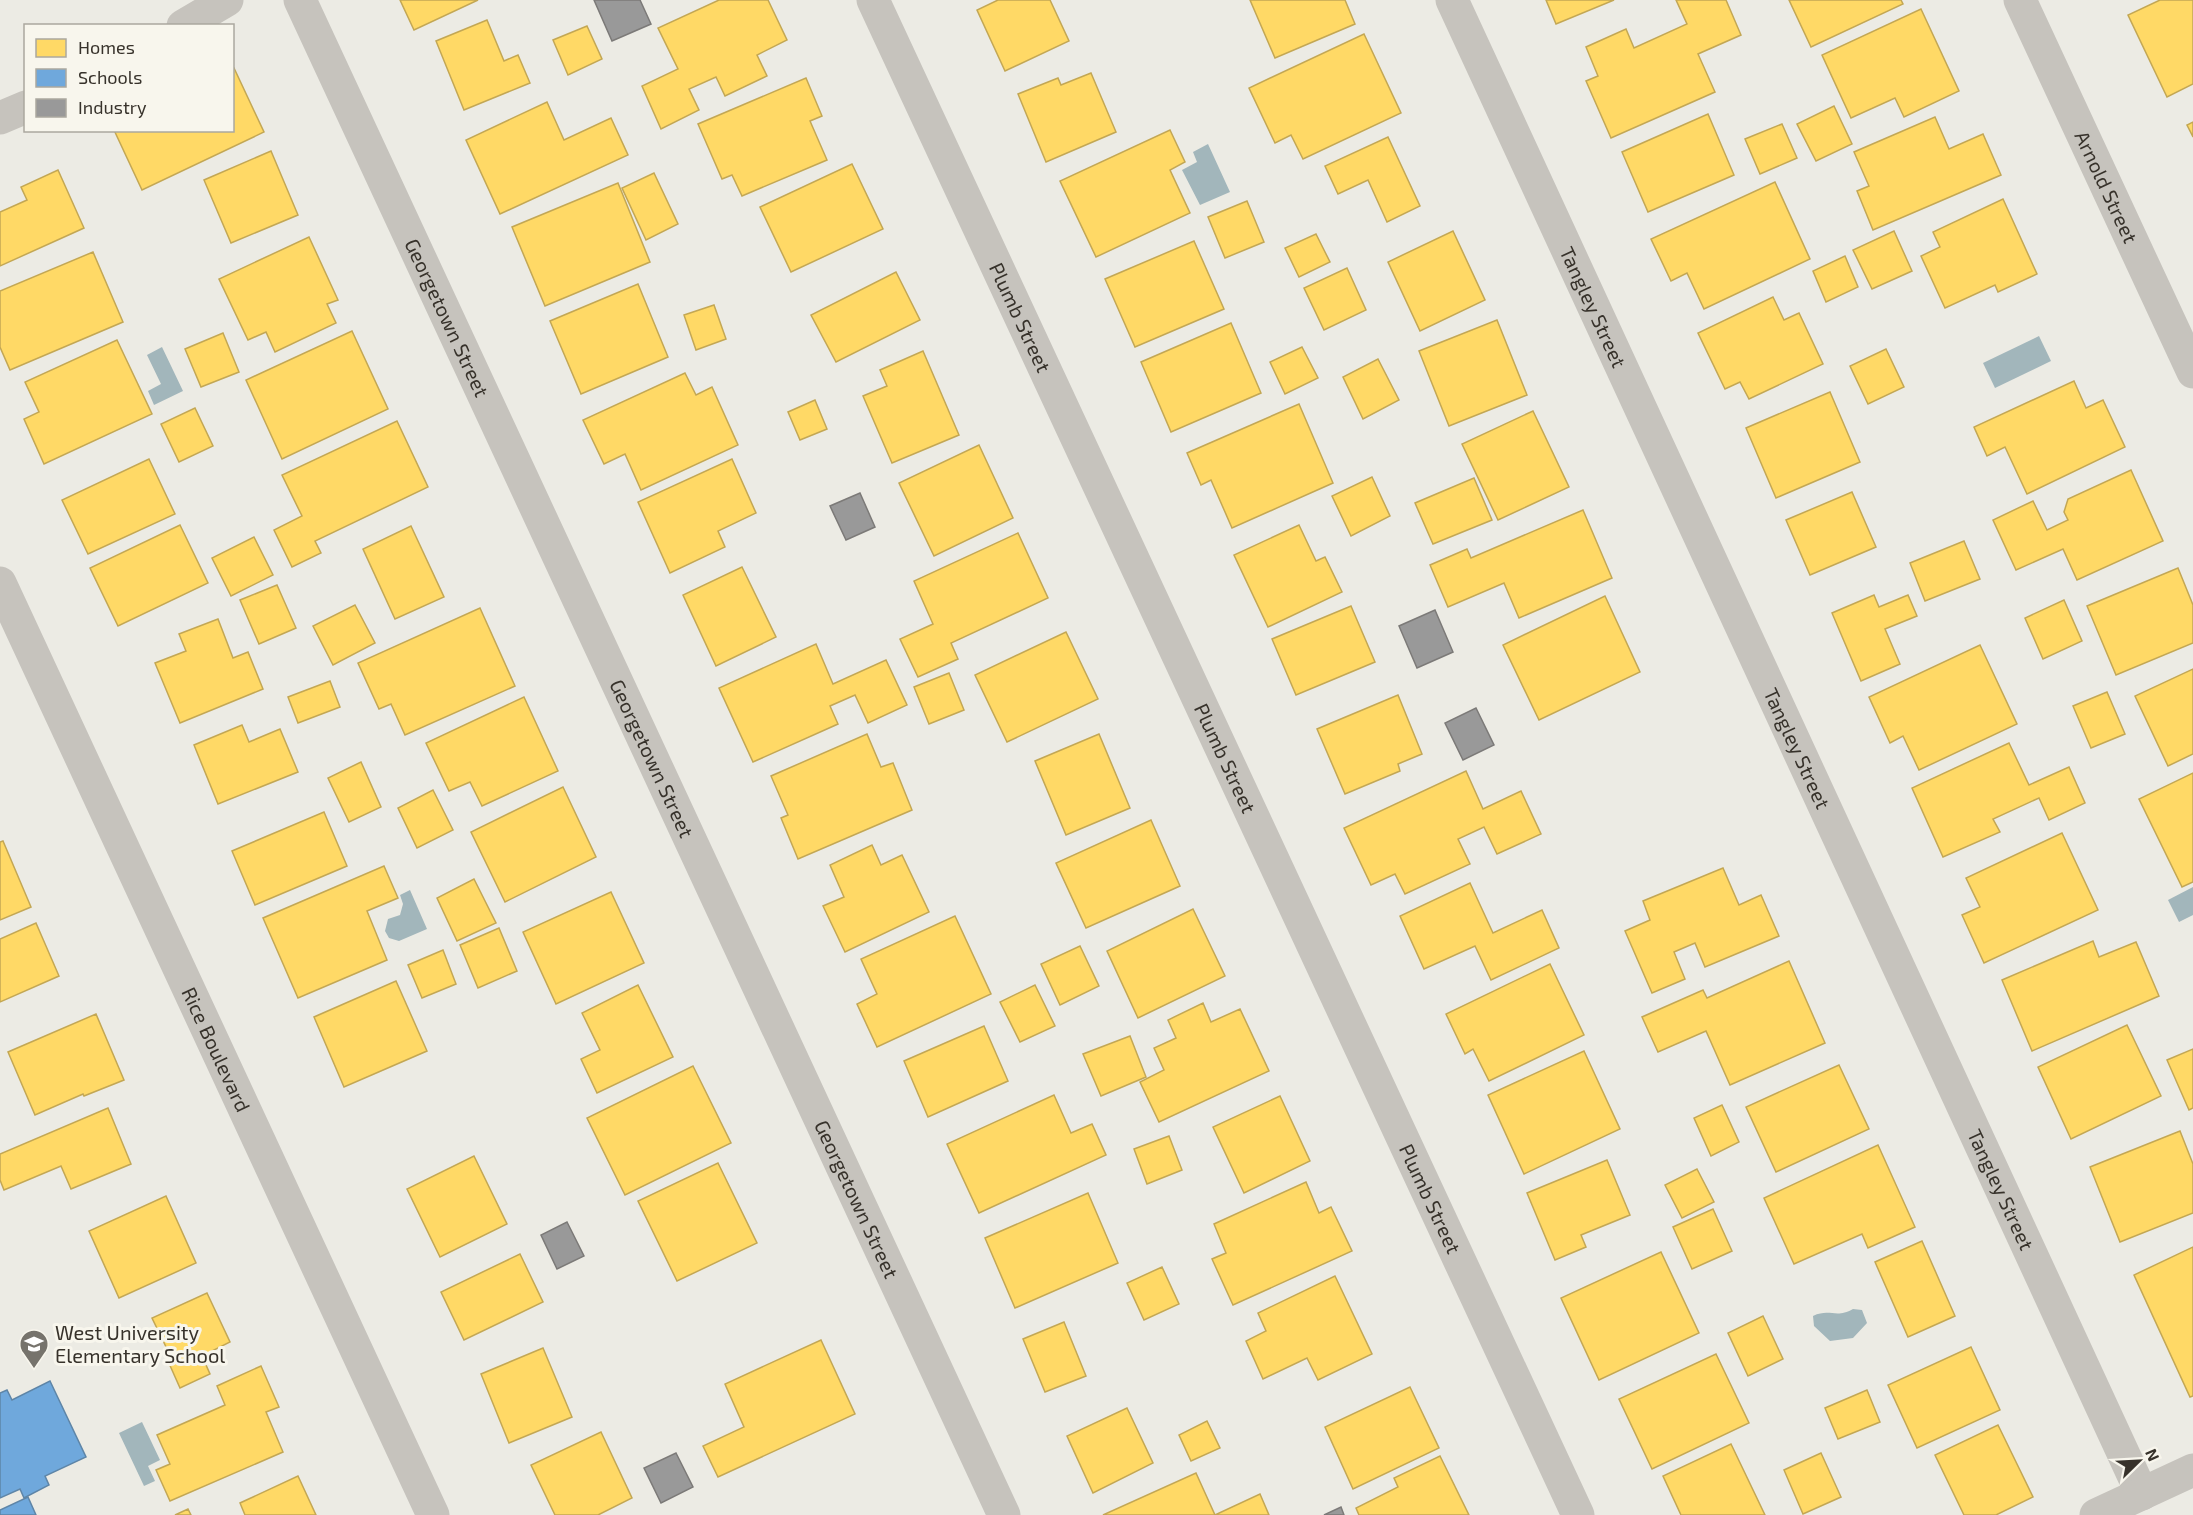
<svg xmlns="http://www.w3.org/2000/svg" width="2193" height="1515" font-family="'Exo 2',sans-serif">
	<rect width="100%" height="100%" fill="#ecebe4"/>
	<!-- water -->
	<g fill="#a2b6bb">
		<polygon points="1208,144 1230,192 1200,205 1182,170 1197,162 1193,152"/>
		<polygon points="2039,336 2051,361 1995,388 1983,363"/>
		<polygon points="162,347 183,391 154,405 148,391 161,384 147,355"/>
		<polygon points="2193,887 2193,915 2179,922 2168,900"/>
		<polygon points="410,890 427,929 399,941 389,938 385,931 388,919 400,915 403,904 400,895"/>
		<path d="M1853,1309l9,1 5,13 -14,15 -23,3 -16,-15 -1,-10c17,-8 23,3 40,-7z"/>
		<polygon points="142,1422 160,1460 148,1466 155,1481 144,1486 119,1433"/>
	</g>
	<!-- homes -->
	<g fill="#ffd966" stroke="#c3a754" stroke-width="1.5">
		<polygon points="400,0 478,0 414,30"/>
		<polygon points="719,0 768,0 787,40 757,55 767,76 725,96 716,77 689,89 699,110 661,129 642,86 678,69 658,28"/>
		<polygon points="998,0 1050,0 1069,41 1005,71 977,10"/>
		<polygon points="1250,0 1345,0 1355,24 1275,58"/>
		<polygon points="1546,0 1614,0 1556,24"/>
		<polygon points="1676,0 1726,0 1741,35 1698,54 1715,92 1611,138 1586,81 1598,76 1586,47 1626,29 1634,48 1687,24"/>
		<polygon points="1789,0 1901,0 1903,4 1811,47"/>
		<polygon points="2160,0 2193,0 2193,84 2167,97 2128,15"/>
		<polygon points="1921,9 1959,91 1904,117 1895,98 1851,118 1822,55"/>
		<polygon points="487,20 504,61 518,55 530,83 464,110 436,41"/>
		<polygon points="587,26 602,59 568,75 553,40"/>
		<polygon points="1364,34 1401,113 1303,159 1291,135 1275,143 1249,88"/>
		<polygon points="234,68 264,132 142,190 114,130 232,130 232,69"/>
		<polygon points="1091,73 1116,132 1046,162 1018,94 1058,78 1061,85"/>
		<polygon points="806,78 822,116 810,121 827,160 742,196 732,175 722,179 698,124"/>
		<polygon points="547,102 564,140 611,118 628,155 500,214 466,140"/>
		<polygon points="1834,106 1852,144 1816,161 1797,124"/>
		<polygon points="1708,114 1734,175 1648,212 1622,152"/>
		<polygon points="1935,117 1949,149 1983,134 2001,175 1873,230 1857,191 1869,186 1854,152"/>
		<polygon points="2193,122 2193,137 2187,125"/>
		<polygon points="1782,124 1797,158 1760,174 1745,139"/>
		<polygon points="1170,130 1185,162 1170,170 1190,213 1096,257 1060,181"/>
		<polygon points="1388,137 1420,206 1387,222 1368,180 1338,194 1325,166"/>
		<polygon points="271,151 298,215 231,243 204,180"/>
		<polygon points="852,164 883,229 791,272 760,207"/>
		<polygon points="58,170 84,228 0,266 0,212 27,200 21,187"/>
		<polygon points="654,173 678,224 646,240 622,188"/>
		<polygon points="1775,182 1810,259 1704,309 1687,273 1671,281 1651,239"/>
		<polygon points="618,183 650,262 545,306 512,227"/>
		<polygon points="2003,199 2037,274 1998,292 1995,285 1945,308 1921,256 1940,247 1933,232"/>
		<polygon points="1247,201 1264,242 1225,258 1208,217"/>
		<polygon points="1453,231 1485,300 1420,331 1388,262"/>
		<polygon points="1894,231 1912,271 1872,289 1853,250"/>
		<polygon points="1316,234 1330,262 1299,277 1285,248"/>
		<polygon points="309,237 338,300 327,304 336,323 275,352 266,332 248,340 219,279"/>
		<polygon points="1194,241 1224,309 1135,347 1105,279"/>
		<polygon points="93,252 123,322 10,370 0,347 0,291"/>
		<polygon points="1845,256 1858,287 1826,302 1813,271"/>
		<polygon points="1347,268 1366,310 1324,330 1304,288"/>
		<polygon points="896,272 920,320 836,362 811,315"/>
		<polygon points="638,284 668,357 581,394 550,321"/>
		<polygon points="1773,297 1784,320 1799,313 1823,364 1749,399 1740,382 1725,389 1698,333"/>
		<polygon points="714,305 726,339 696,350 684,315"/>
		<polygon points="1497,320 1527,395 1449,426 1419,351"/>
		<polygon points="1231,323 1261,393 1171,432 1141,362"/>
		<polygon points="352,331 388,409 282,459 246,380"/>
		<polygon points="223,333 239,372 201,387 185,349"/>
		<polygon points="117,340 152,414 44,464 24,419 39,412 25,382"/>
		<polygon points="1302,347 1318,378 1285,394 1270,362"/>
		<polygon points="1886,349 1904,387 1868,404 1850,366"/>
		<polygon points="923,351 959,435 892,463 863,396 887,386 880,370"/>
		<polygon points="1378,359 1399,400 1363,419 1343,377"/>
		<polygon points="685,373 696,395 712,387 738,445 641,490 625,454 604,464 583,420"/>
		<polygon points="2074,381 2086,408 2103,400 2125,447 2027,494 2005,447 1987,456 1974,427"/>
		<polygon points="1830,392 1860,462 1776,498 1746,428"/>
		<polygon points="815,400 827,429 800,440 788,412"/>
		<polygon points="1299,404 1333,483 1232,528 1211,480 1201,485 1187,453"/>
		<polygon points="195,408 213,446 179,462 161,424"/>
		<polygon points="1533,411 1569,487 1498,520 1462,444"/>
		<polygon points="397,421 428,487 315,541 321,553 292,567 274,530 302,516 282,475"/>
		<polygon points="979,445 1013,518 934,556 899,483"/>
		<polygon points="149,459 175,514 88,554 62,500"/>
		<polygon points="732,459 756,513 718,531 725,547 670,573 638,502"/>
		<polygon points="2131,470 2163,541 2077,580 2063,549 2016,570 1993,520 2033,501 2047,530 2068,520 2064,512 2068,499"/>
		<polygon points="1372,477 1390,516 1351,536 1332,496"/>
		<polygon points="1474,478 1492,520 1433,544 1415,503"/>
		<polygon points="1852,492 1876,547 1810,575 1786,520"/>
		<polygon points="1583,510 1612,578 1519,618 1504,583 1448,607 1430,565 1467,549 1471,558"/>
		<polygon points="180,525 208,583 118,626 90,568"/>
		<polygon points="1299,525 1316,561 1325,557 1342,592 1268,627 1234,555"/>
		<polygon points="411,526 444,597 395,619 363,549"/>
		<polygon points="1018,533 1048,598 951,643 958,659 918,677 900,639 933,624 914,581"/>
		<polygon points="254,537 273,575 231,596 212,558"/>
		<polygon points="1964,541 1980,579 1925,601 1910,563"/>
		<polygon points="742,567 776,637 716,666 683,595"/>
		<polygon points="2178,568 2193,605 2193,643 2116,675 2087,606"/>
		<polygon points="277,585 296,628 259,644 240,600"/>
		<polygon points="1874,595 1879,607 1908,595 1917,616 1885,629 1900,664 1861,681 1832,613"/>
		<polygon points="1605,596 1640,672 1539,720 1503,645"/>
		<polygon points="2064,600 2082,641 2043,659 2025,618"/>
		<polygon points="355,605 375,643 333,665 313,626"/>
		<polygon points="1351,606 1375,662 1296,695 1272,639"/>
		<polygon points="480,608 515,686 405,735 391,704 379,709 358,663"/>
		<polygon points="218,619 233,658 248,652 263,689 180,723 155,663 186,651 179,634"/>
		<polygon points="1066,632 1098,699 1007,742 975,675"/>
		<polygon points="816,644 833,684 886,660 907,705 868,723 855,695 830,706 838,724 753,762 719,688"/>
		<polygon points="1980,645 2017,724 1919,770 1903,736 1890,743 1869,697"/>
		<polygon points="2193,669 2193,754 2168,766 2135,696"/>
		<polygon points="949,673 964,710 929,724 914,687"/>
		<polygon points="330,681 340,707 298,723 288,697"/>
		<polygon points="2107,692 2125,734 2091,748 2073,706"/>
		<polygon points="1398,695 1422,754 1398,764 1400,771 1345,794 1317,729"/>
		<polygon points="524,697 558,771 482,806 470,782 449,791 426,743"/>
		<polygon points="242,725 249,742 280,729 298,772 218,804 194,745"/>
		<polygon points="867,734 881,767 893,763 912,810 798,859 781,818 788,815 771,776"/>
		<polygon points="1099,734 1130,808 1066,835 1035,761"/>
		<polygon points="2009,743 2029,785 2069,767 2085,803 2049,820 2039,798 1993,819 2000,832 1943,857 1912,788"/>
		<polygon points="361,762 381,807 349,822 328,778"/>
		<polygon points="1466,771 1483,809 1521,791 1541,834 1497,854 1484,827 1458,839 1470,864 1405,894 1395,874 1371,885 1344,828"/>
		<polygon points="2193,773 2193,882 2182,887 2139,799"/>
		<polygon points="563,787 596,857 505,902 471,832"/>
		<polygon points="433,790 453,830 417,848 398,808"/>
		<polygon points="324,812 347,866 255,905 232,851"/>
		<polygon points="1151,820 1180,886 1086,928 1056,863"/>
		<polygon points="2062,833 2098,910 1984,963 1962,915 1980,907 1966,878"/>
		<polygon points="3,841 31,907 0,920 0,842"/>
		<polygon points="872,845 881,865 902,855 929,912 845,952 823,906 844,897 830,865"/>
		<polygon points="384,866 398,898 367,911 387,960 298,998 263,918"/>
		<polygon points="1723,868 1739,905 1761,895 1779,936 1705,967 1695,943 1674,952 1685,979 1652,993 1625,931 1650,920 1643,901"/>
		<polygon points="474,879 496,923 457,941 437,898"/>
		<polygon points="1470,883 1493,933 1542,910 1559,948 1491,980 1475,946 1424,969 1400,916"/>
		<polygon points="611,892 644,963 556,1004 523,932"/>
		<polygon points="1193,909 1225,976 1138,1018 1107,951"/>
		<polygon points="955,916 991,994 877,1047 857,1004 877,994 861,959"/>
		<polygon points="36,923 59,976 0,1002 0,939"/>
		<polygon points="499,928 517,971 478,988 460,945"/>
		<polygon points="2093,941 2099,957 2136,942 2159,996 2032,1051 2002,980"/>
		<polygon points="1080,946 1099,986 1060,1005 1041,964"/>
		<polygon points="443,950 456,984 422,998 408,965"/>
		<polygon points="1789,961 1825,1043 1730,1085 1706,1031 1658,1052 1642,1017 1703,990 1707,998"/>
		<polygon points="1550,964 1584,1035 1489,1081 1473,1049 1465,1054 1446,1014"/>
		<polygon points="396,981 427,1051 344,1087 314,1017"/>
		<polygon points="638,985 673,1057 597,1093 581,1059 600,1050 582,1013"/>
		<polygon points="1035,985 1055,1026 1020,1042 1000,1002"/>
		<polygon points="1203,1003 1211,1022 1240,1009 1269,1071 1159,1122 1140,1082 1164,1070 1154,1048 1176,1038 1168,1020"/>
		<polygon points="96,1014 124,1080 84,1096 83,1094 35,1115 8,1052"/>
		<polygon points="2127,1025 2161,1096 2071,1139 2038,1067"/>
		<polygon points="984,1026 1008,1081 928,1117 904,1061"/>
		<polygon points="1130,1036 1146,1077 1101,1096 1083,1054"/>
		<polygon points="2193,1049 2193,1108 2189,1110 2167,1060"/>
		<polygon points="1584,1051 1620,1129 1524,1174 1488,1095"/>
		<polygon points="1839,1065 1869,1129 1776,1172 1746,1107"/>
		<polygon points="693,1066 731,1143 625,1195 587,1118"/>
		<polygon points="1054,1095 1071,1133 1092,1124 1106,1155 979,1213 947,1144"/>
		<polygon points="1280,1096 1310,1161 1244,1193 1213,1127"/>
		<polygon points="1722,1105 1739,1142 1711,1156 1694,1118"/>
		<polygon points="108,1108 131,1164 71,1189 61,1166 4,1190 0,1180 0,1154"/>
		<polygon points="2180,1131 2193,1164 2193,1213 2120,1242 2090,1167"/>
		<polygon points="1169,1136 1182,1170 1147,1184 1134,1149"/>
		<polygon points="1878,1145 1915,1227 1868,1248 1862,1234 1794,1264 1764,1198"/>
		<polygon points="474,1156 507,1224 440,1257 407,1189"/>
		<polygon points="1607,1160 1630,1215 1581,1235 1586,1247 1555,1260 1527,1193"/>
		<polygon points="718,1163 757,1243 677,1281 638,1201"/>
		<polygon points="1697,1169 1714,1202 1682,1218 1665,1185"/>
		<polygon points="1306,1182 1319,1213 1331,1207 1352,1251 1233,1305 1212,1259 1226,1253 1214,1224"/>
		<polygon points="1088,1193 1118,1263 1015,1308 985,1238"/>
		<polygon points="166,1196 196,1263 119,1298 89,1231"/>
		<polygon points="1713,1209 1732,1251 1692,1269 1673,1227"/>
		<polygon points="1922,1241 1955,1316 1908,1337 1875,1262"/>
		<polygon points="2193,1247 2193,1396 2190,1397 2134,1275"/>
		<polygon points="1661,1252 1699,1333 1599,1380 1561,1298"/>
		<polygon points="520,1254 543,1302 464,1340 441,1292"/>
		<polygon points="1162,1267 1179,1304 1144,1320 1127,1283"/>
		<polygon points="1335,1276 1372,1354 1318,1380 1307,1358 1263,1379 1246,1341 1266,1331 1258,1313"/>
		<polygon points="207,1293 230,1342 202,1356 210,1374 180,1388 164,1352 168,1351 152,1318"/>
		<polygon points="1763,1316 1783,1359 1748,1376 1728,1333"/>
		<polygon points="1064,1322 1086,1376 1045,1392 1023,1339"/>
		<polygon points="821,1340 855,1414 718,1477 703,1446 744,1427 725,1384"/>
		<polygon points="1971,1347 2000,1410 1917,1448 1888,1385"/>
		<polygon points="543,1348 572,1417 509,1443 481,1374"/>
		<polygon points="1716,1354 1749,1423 1652,1469 1619,1399"/>
		<polygon points="261,1366 279,1407 266,1412 283,1452 170,1501 156,1470 170,1464 157,1435 225,1405 217,1386"/>
		<polygon points="1410,1387 1439,1448 1353,1489 1325,1427"/>
		<polygon points="1867,1390 1880,1422 1838,1439 1825,1408"/>
		<polygon points="1127,1408 1153,1463 1093,1493 1067,1436"/>
		<polygon points="1207,1421 1220,1448 1191,1461 1179,1435"/>
		<polygon points="1998,1425 2033,1497 1996,1515 1964,1515 1935,1455"/>
		<polygon points="601,1432 632,1498 598,1515 555,1515 531,1465"/>
		<polygon points="1731,1444 1765,1515 1681,1515 1663,1476"/>
		<polygon points="1821,1453 1841,1497 1803,1514 1784,1470"/>
		<polygon points="1440,1456 1469,1515 1359,1515 1356,1508 1398,1487 1394,1478"/>
		<polygon points="1196,1473 1215,1515 1103,1515"/>
		<polygon points="298,1476 316,1515 245,1515 240,1503"/>
		<polygon points="1260,1494 1269,1515 1215,1515"/>
		<polygon points="188,1509 191,1515 175,1515"/>
	</g>
	<!-- schools -->
	<g fill="#6fa8dc" stroke="#5e85a7" stroke-width="1.5">
		<polygon points="50,1381 86,1457 45,1476 49,1485 24,1498 20,1489 0,1498 0,1393 7,1390 12,1400"/>
		<polygon points="28,1497 36,1515 0,1515 0,1510"/>
	</g>
	<!-- industry -->
	<g fill="#999" stroke="#7c7a78" stroke-width="1.5">
		<polygon points="594,0 640,0 651,24 612,41"/>
		<polygon points="860,493 875,527 846,540 830,506"/>
		<polygon points="1435,610 1453,652 1417,668 1399,626"/>
		<polygon points="1476,708 1494,745 1463,760 1445,723"/>
		<polygon points="567,1222 584,1256 557,1269 541,1235"/>
		<polygon points="676,1453 693,1487 661,1503 644,1468"/>
		<polygon points="1341,1507 1344,1515 1324,1515"/>
	</g>
	<g fill="none" stroke-linecap="round" stroke-linejoin="round">
		<!-- minor -->
		<g stroke="#c6c3bd" stroke-width="33">
			<path id="s1" d="M300,0l704,1515"/>
			<path id="s2" d="M873,0l705,1515"/>
			<path id="s3" d="M1452,0l690,1494"/>
			<path id="s4" d="M2020,0l173,372"/>
			<polyline points="183,26 227,0"/>
			<polyline points="0,118 26,107"/>
			<path id="s5" d="M0,583l433,932"/>
			<polyline points="2096,1515 2193,1470"/>
		</g>
	</g>
	<!-- icons -->
	<defs>
		<g id="school-pin" transform="scale(1.5)"><path d="M0 17L-7.5 6A9.5 9.5 0 1 1 7.5 6Z" fill="#76736c" stroke="#f8f6ed"/><path d="M0-5L7-2L0 1L-7-2ZM-4 1L0 2.5L4 1V4Q0 6-4 4Z" fill="#fff"/></g>
	</defs>
	<g fill-rule="evenodd">
		<use href="#school-pin" x="34" y="1344"/>
	</g>
	<g text-anchor="middle" dominant-baseline="central" stroke-width="6" stroke-linejoin="round" paint-order="stroke">
		<!-- street labels -->
		<g font-size="20" fill="#37322b" stroke="#f8f6ed">
			<text stroke="none"><textPath href="#s4" startOffset="206">Arnold Street</textPath></text>
			<text stroke="none"><textPath href="#s3" startOffset="338">Tangley Street</textPath></text>
			<text stroke="none"><textPath href="#s1" startOffset="350">Georgetown Street</textPath></text>
			<text stroke="none"><textPath href="#s2" startOffset="350">Plumb Street</textPath></text>
			<text stroke="none"><textPath href="#s3" startOffset="824">Tangley Street</textPath></text>
			<text stroke="none"><textPath href="#s2" startOffset="836">Plumb Street</textPath></text>
			<text stroke="none"><textPath href="#s1" startOffset="836">Georgetown Street</textPath></text>
			<text stroke="none"><textPath href="#s5" startOffset="514">Rice Boulevard</textPath></text>
			<text stroke="none"><textPath href="#s3" startOffset="1310">Tangley Street</textPath></text>
			<text stroke="none"><textPath href="#s1" startOffset="1322">Georgetown Street</textPath></text>
			<text stroke="none"><textPath href="#s2" startOffset="1322">Plumb Street</textPath></text>
		</g>
		<!-- poi labels -->
		<g font-size="20" fill="#37322b" stroke="#f8f6ed" text-anchor="start">
			<text x="55" y="1332">West University<tspan x="55" dy="23">Elementary School</tspan></text>
		</g>
	</g>
	<!-- legend -->
	<rect x="24" y="24" width="210" height="108" fill="#f8f6ed" stroke="#aba89f" stroke-width="1.5"/>
	<rect x="36" y="39" width="30" height="18" fill="#ffd966" stroke="#aba89f" stroke-width="1.5"/>
	<text x="78" y="54" font-size="18" fill="#37322b">Homes</text>
	<rect x="36" y="69" width="30" height="18" fill="#6fa8dc" stroke="#aba89f" stroke-width="1.5"/>
	<text x="78" y="84" font-size="18" fill="#37322b">Schools</text>
	<rect x="36" y="99" width="30" height="18" fill="#999999" stroke="#aba89f" stroke-width="1.5"/>
	<text x="78" y="114" font-size="18" fill="#37322b">Industry</text>
	<!-- north arrow -->
	<g transform="translate(2139 1461) rotate(66)" stroke="#f8f6ed" stroke-width="4.5" paint-order="stroke">
	<path d="M0-4.5L10 22L0 15L-10 22Z" fill="#37322b"/>
	<text y="-9" font-size="16" font-weight="bold" text-anchor="middle" fill="#37322b">N</text>
	</g>
</svg>
